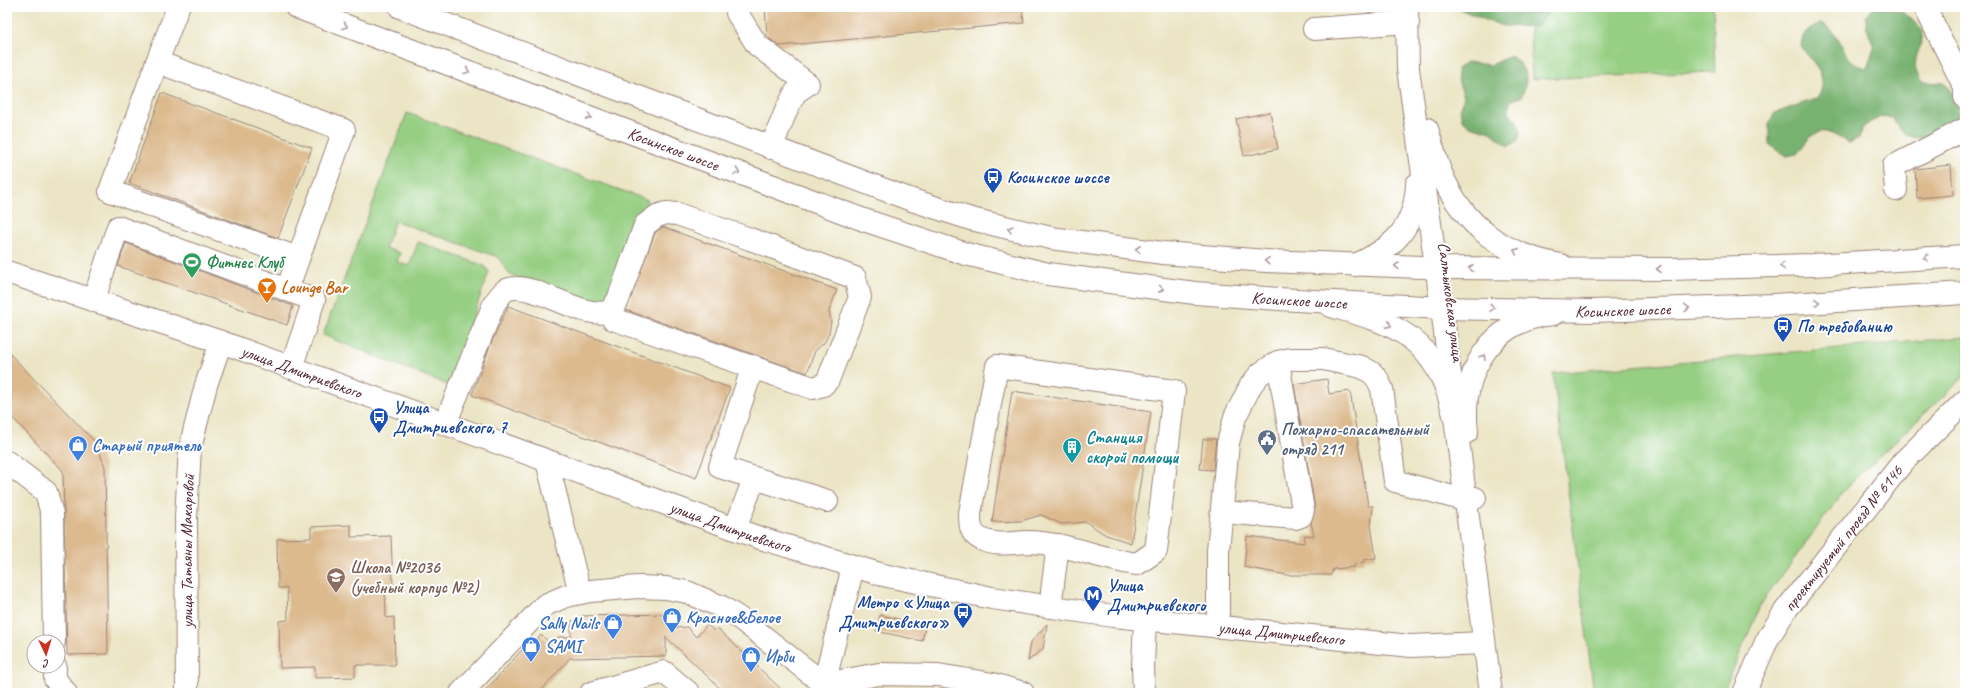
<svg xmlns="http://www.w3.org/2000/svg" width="1972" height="700" font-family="Caveat,sans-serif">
	<rect width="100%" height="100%" fill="#fff"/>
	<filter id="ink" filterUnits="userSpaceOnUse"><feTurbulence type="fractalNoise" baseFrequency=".025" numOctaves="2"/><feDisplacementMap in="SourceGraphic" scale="8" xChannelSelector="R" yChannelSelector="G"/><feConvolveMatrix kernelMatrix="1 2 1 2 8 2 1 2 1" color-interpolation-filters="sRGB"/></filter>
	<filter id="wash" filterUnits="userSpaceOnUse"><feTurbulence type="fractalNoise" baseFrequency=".012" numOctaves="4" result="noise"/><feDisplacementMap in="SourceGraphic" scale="16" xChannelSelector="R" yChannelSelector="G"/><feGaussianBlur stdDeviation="0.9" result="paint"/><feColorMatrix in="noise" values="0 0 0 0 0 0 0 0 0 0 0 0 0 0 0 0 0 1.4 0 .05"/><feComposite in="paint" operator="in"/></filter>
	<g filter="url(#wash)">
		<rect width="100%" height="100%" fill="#ebe5c5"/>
		<!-- green -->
		<g fill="#96cf83" stroke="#707757">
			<polygon points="1529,7 1713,7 1715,72 1532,79"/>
			<polygon points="407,113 648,200 609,296 605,301 592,304 509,274 498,257 395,221 385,248 400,253 397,262 409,266 418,242 485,266 489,272 448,385 323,335"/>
			<polygon points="1965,337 1965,376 1849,484 1761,604 1723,693 1594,693 1553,373"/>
		</g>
		<!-- forest -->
		<g fill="#78b271" stroke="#61684e">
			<path d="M1456,7h96l-15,19c-11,0 -22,1 -32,0 -5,0 -45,-16 -49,-19z"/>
			<path d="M1874,7c26,0 32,6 49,24 -1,22 -16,31 -1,51l22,1c16,15 15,20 13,41 -13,7 -37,19 -51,11 -5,-3 -10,-12 -14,-17l-10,-2 -19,11 -4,11 -10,5c-29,-17 -33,-16 -52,11l-11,2 -17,-12v-22l6,-9 43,-15c12,-23 -4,-33 -17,-52 2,-15 7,-17 20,-23 29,14 15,40 46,45l7,-21 -8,-21v-11z"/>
			<path d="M1511,56c16,13 19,23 10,41l-11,4 -1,11 8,9 4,11 -4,10 -9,4 -17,-14 -21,-6 -8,-7 -2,-11 4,-11 -6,-17 -1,-11 10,-7 23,3z"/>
		</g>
		<g id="blocks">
			<!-- building -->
			<g fill="#dcba8e">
				<polygon points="765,7 1022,7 1024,23 779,46 767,37"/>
				<polygon points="162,93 312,148 278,238 129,183"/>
				<polygon points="1270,112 1278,149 1244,156 1236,119"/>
				<polygon points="1951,165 1953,195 1917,198 1915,169"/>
				<polygon points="663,227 837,290 829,311 831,322 829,333 824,343 815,351 807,373 626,310 655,233"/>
				<polygon points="126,243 293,306 287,325 118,266"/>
				<polygon points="508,306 730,388 696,478 472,395 490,346"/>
				<polygon points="7,351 96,443 105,467 108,654 67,655 63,471 7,412"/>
				<polygon points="1327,379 1329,394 1350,391 1368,506 1373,506 1371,525 1376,558 1364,560 1363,563 1356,562 1354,567 1333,569 1331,575 1287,575 1244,567 1247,536 1304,543 1305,535 1314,536 1311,522 1315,508 1294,384"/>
				<polygon points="1012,391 1151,412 1131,543 1106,535 1086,522 1062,524 1041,515 1021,521 992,522"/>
				<polygon points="1203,439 1216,439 1213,470 1200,469"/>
				<polygon points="351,525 351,537 391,536 393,585 385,585 386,618 394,617 395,665 355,665 355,677 315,678 315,667 280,668 279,621 288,620 287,588 278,588 277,539 311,538 311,527"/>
				<polygon points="665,614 665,618 676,618 676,628 687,627 696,637 707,625 714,631 717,628 785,693 725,693 666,637 666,656 570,658 539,693 483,693 531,640 534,643 541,635 551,644 558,637 571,637 571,621 580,621 580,616"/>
				<polygon points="880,615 926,625 922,641 876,631"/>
				<polygon points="1047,624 1043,649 1028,661 1031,642"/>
			</g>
		</g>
	</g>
	<g filter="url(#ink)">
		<use href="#blocks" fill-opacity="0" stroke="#9a8278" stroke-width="1"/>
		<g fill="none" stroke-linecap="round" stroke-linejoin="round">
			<!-- minor casing -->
			<g stroke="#9a8278" stroke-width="24">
				<g id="minor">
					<polyline points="178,7 157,62 344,130 287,290"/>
					<polyline points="738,7 737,13 757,45 808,84 795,93 786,111 771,148"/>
					<polyline points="1407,7 1408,69 1442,308 1453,399"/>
					<polyline points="1925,7 1965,88 1965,97"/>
					<polyline points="1314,29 1408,22"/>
					<polyline points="157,62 110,191 298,258"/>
					<path d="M1427,129c5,15 8,30 14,44 23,54 63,82 120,92"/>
					<polyline points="1896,190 1894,166 1965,129"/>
					<path d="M1355,265c39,-17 60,-37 62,-81"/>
					<path id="s1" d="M7,272l214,70 536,195 126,38 109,23 121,18 298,30 73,-3"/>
					<polyline points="94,299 118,227 314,300 291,368"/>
					<polyline points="753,366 720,467 827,501"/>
					<path d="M997,366l177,25 -18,160 -19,13c-38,-5 -72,-22 -111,-22 -14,1 -32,4 -45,-3 -11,-5 -11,-15 -11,-26z"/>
					<path d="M445,424l49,-120c3,-4 7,-11 12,-14 26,-12 76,32 104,21l8,-11 27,-75 12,-9 9,-3 11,1 73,25 105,39 5,19 -32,83 -5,5 -10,3 -200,-69 -3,-8"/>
					<polyline points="547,461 580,593"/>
					<polyline points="7,462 46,492 52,514 54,642"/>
					<polyline points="1222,512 1295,518 1301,516 1303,510 1278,362"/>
					<polyline points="735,529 754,479"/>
					<polyline points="1050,607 1058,545"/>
					<polyline points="1218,627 1218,551 1228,443 1235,417 1251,385 1260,374 1278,362 1289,359 1323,359 1362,367 1372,373 1378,380 1382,389 1395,481 1464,500 1475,498"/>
					<polyline points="55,666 55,679 66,693"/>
					<path id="s2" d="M187,693l-1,-176 4,-69 16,-63 15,-43"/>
					<polyline points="461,693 545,605 566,596 590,591 638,587 666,588 687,592 722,607 742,620 824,684 853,567"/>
					<polyline points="591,693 664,672 689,693"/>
					<polyline points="822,693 824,684 879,674 938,675 993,684 1023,693"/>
					<polyline points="1144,693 1143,667 1145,619"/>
					<path id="s3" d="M1744,693l23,-53 18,-29 118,-149 62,-61"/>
				</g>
			</g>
			<!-- major casing -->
			<g stroke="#9a8278" stroke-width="24">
				<g id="major">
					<path d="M1331,306c48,14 87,22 111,72 6,12 9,27 13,40l36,275"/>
					<path d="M1467,432c-7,-59 23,-112 86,-118"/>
				</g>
			</g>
			<!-- highway casing -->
			<g stroke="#9a8278" stroke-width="24">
				<g id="highway">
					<path id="s4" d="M296,7l568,213 102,34 82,20 147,19 84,6 163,9 150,3 181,-6 192,-12"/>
					<polyline points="400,7 909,199 971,219 1051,238 1163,253 1266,261 1448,268 1669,269 1813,265 1965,256"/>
				</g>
			</g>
			<!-- minor -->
			<use href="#minor" stroke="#fff" stroke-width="22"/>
			<!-- major -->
			<use href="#major" stroke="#fff" stroke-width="22"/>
			<!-- highway -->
			<use href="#highway" stroke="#fff" stroke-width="22"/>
		</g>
		<!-- one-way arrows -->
		<defs><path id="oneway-chevron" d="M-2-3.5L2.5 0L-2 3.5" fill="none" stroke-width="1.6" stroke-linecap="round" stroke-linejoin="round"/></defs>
		<g stroke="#ae9aa0">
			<use href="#oneway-chevron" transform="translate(345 26) rotate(21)"/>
			<use href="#oneway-chevron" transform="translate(467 71) rotate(21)"/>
			<use href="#oneway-chevron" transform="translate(589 117) rotate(21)"/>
			<use href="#oneway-chevron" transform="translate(737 172) rotate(21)"/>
			<use href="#oneway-chevron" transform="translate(1010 229) rotate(-166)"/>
			<use href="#oneway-chevron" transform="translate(1138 249) rotate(-173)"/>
			<use href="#oneway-chevron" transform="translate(1516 251) rotate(-156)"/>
			<use href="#oneway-chevron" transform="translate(1926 258) rotate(177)"/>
			<use href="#oneway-chevron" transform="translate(1267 261) rotate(-176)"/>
			<use href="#oneway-chevron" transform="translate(1397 266) rotate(-178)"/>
			<use href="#oneway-chevron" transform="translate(1782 266) rotate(178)"/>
			<use href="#oneway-chevron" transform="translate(1471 268) rotate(-179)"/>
			<use href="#oneway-chevron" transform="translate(1659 269) rotate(180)"/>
			<use href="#oneway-chevron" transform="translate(1161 289) rotate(7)"/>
			<use href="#oneway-chevron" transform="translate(1817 302) rotate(-3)"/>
			<use href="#oneway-chevron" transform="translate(1492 308) rotate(1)"/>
			<use href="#oneway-chevron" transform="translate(1687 308) rotate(-2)"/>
			<use href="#oneway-chevron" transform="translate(1389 325) rotate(24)"/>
			<use href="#oneway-chevron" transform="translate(1483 357) rotate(-58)"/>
		</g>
	</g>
	<!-- icons -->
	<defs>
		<g id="bus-pin" transform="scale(1)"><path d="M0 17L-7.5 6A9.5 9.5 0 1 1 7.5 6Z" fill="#1a4fb4" stroke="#fff"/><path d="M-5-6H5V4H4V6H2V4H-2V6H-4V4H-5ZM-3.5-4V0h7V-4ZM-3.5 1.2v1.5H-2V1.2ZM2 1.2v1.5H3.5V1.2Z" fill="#fff"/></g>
		<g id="stadium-pin" transform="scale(1)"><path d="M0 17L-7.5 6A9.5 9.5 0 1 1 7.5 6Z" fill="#2e9e5b" stroke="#fff"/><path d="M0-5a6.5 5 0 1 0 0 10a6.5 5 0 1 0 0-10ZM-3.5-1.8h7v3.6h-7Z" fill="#fff"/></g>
		<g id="bar-pin" transform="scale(1)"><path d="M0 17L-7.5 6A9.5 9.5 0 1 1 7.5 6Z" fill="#e8710a" stroke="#fff"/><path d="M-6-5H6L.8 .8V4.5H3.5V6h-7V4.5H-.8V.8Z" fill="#fff"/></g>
		<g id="civic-pin" transform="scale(1)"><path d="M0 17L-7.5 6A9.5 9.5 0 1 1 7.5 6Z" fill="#5c6f8a" stroke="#fff"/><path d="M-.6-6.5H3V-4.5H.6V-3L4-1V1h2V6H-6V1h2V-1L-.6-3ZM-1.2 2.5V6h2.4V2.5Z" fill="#fff"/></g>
		<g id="shop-pin" transform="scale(1)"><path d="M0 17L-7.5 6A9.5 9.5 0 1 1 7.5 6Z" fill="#3f7fe0" stroke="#fff"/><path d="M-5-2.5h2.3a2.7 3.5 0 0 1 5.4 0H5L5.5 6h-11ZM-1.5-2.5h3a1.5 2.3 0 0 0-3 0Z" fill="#fff"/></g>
		<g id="building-pin" transform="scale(1)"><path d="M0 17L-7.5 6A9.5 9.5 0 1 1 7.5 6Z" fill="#0f9aa8" stroke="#fff"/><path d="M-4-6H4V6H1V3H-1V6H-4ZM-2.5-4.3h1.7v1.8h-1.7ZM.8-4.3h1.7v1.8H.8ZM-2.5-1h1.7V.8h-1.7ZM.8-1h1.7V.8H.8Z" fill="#fff"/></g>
		<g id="school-pin" transform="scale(1)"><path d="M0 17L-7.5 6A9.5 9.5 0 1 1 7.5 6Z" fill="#8d6e63" stroke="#fff"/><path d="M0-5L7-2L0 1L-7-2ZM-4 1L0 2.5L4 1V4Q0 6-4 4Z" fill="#fff"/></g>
		<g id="metro-pin" transform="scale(1)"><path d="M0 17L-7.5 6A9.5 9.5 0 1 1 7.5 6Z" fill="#1a4fb4" stroke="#fff"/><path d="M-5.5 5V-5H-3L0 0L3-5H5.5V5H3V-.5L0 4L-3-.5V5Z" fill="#fff"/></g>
	</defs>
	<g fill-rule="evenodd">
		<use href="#bus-pin" x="993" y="177"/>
		<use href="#stadium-pin" x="192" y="262"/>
		<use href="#bar-pin" x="267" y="287"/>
		<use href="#bus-pin" x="1783" y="326"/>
		<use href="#bus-pin" x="379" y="417"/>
		<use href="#civic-pin" x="1267" y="439"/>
		<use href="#shop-pin" x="78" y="445"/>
		<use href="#building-pin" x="1072" y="447"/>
		<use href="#school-pin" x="336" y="577"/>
		<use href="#metro-pin" x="1093" y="595"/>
		<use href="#bus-pin" x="963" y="612"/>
		<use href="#shop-pin" x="672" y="617"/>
		<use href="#shop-pin" x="613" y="623"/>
		<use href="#shop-pin" x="531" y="646"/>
		<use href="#shop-pin" x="751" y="656"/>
	</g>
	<g text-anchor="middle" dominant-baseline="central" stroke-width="4" stroke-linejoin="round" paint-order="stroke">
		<!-- street labels -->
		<g font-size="17" fill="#4a1f2b" stroke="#fff">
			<text stroke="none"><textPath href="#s4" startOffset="403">Косинское шоссе</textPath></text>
			<text stroke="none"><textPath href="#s4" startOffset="1051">Косинское шоссе</textPath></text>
			<text transform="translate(1451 302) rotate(83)">Салтыковская улица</text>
			<text stroke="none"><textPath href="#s4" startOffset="1375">Косинское шоссе</textPath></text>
			<text stroke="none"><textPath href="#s1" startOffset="311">улица Дмитриевского</textPath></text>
			<text stroke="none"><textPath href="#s1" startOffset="767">улица Дмитриевского</textPath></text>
			<text stroke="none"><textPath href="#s3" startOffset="185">проектируемый проезд № 6146</textPath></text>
			<text stroke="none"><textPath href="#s2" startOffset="142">улица Татьяны Макаровой</textPath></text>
			<text stroke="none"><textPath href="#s1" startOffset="1330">улица Дмитриевского</textPath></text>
		</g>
		<!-- transit labels -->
		<g font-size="17" font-weight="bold" fill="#164399" stroke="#fff" text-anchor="start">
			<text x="1007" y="177">Косинское шоссе</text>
			<text x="1797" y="326">По требованию</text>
			<text x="393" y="407">Улица<tspan x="393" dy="20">Дмитриевского, 7</tspan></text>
			<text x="1107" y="585">Улица<tspan x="1107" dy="20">Дмитриевского</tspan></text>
			<text x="949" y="602" text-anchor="end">Метро «Улица<tspan x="949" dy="20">Дмитриевского»</tspan></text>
		</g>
		<!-- leisure labels -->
		<g font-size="17" font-weight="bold" fill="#27864d" stroke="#fff" text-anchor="start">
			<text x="206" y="262">Фитнес Клуб</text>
		</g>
		<!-- food labels -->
		<g font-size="17" font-weight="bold" fill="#c56008" stroke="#fff" text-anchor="start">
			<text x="281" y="287">Lounge Bar</text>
		</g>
		<!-- service labels -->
		<g font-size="17" font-weight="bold" fill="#4e5e75" stroke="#fff" text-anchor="start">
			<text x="1281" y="429">Пожарно-спасательный<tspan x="1281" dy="20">отряд 211</tspan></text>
		</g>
		<!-- culture labels -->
		<g font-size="17" font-weight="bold" fill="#0d838f" stroke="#fff" text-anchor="start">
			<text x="1086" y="437">Станция<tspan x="1086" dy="20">скорой помощи</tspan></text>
		</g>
		<!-- shop labels -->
		<g font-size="17" font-weight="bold" fill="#366cbe" stroke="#fff" text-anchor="start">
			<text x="92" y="445">Старый приятель</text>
			<text x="686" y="617">Красное&amp;Белое</text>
			<text x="599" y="623" text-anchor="end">Sally Nails</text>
			<text x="545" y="646">SAMI</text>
			<text x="765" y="656">Ирби</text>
		</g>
		<!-- education labels -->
		<g font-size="17" font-weight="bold" fill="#785e54" stroke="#fff" text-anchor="start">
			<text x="350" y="567">Школа №2036<tspan x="350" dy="20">(учебный корпус №2)</tspan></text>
		</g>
	</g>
	<!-- margin -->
	<rect width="1972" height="700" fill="none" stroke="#fff" stroke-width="24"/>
	<!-- north arrow -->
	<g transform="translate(46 654) rotate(176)"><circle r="19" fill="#ffffff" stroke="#b7a5aa"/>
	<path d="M0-3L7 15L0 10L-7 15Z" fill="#c8321e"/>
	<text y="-6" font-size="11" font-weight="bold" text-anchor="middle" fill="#4a1f2b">С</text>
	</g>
</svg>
